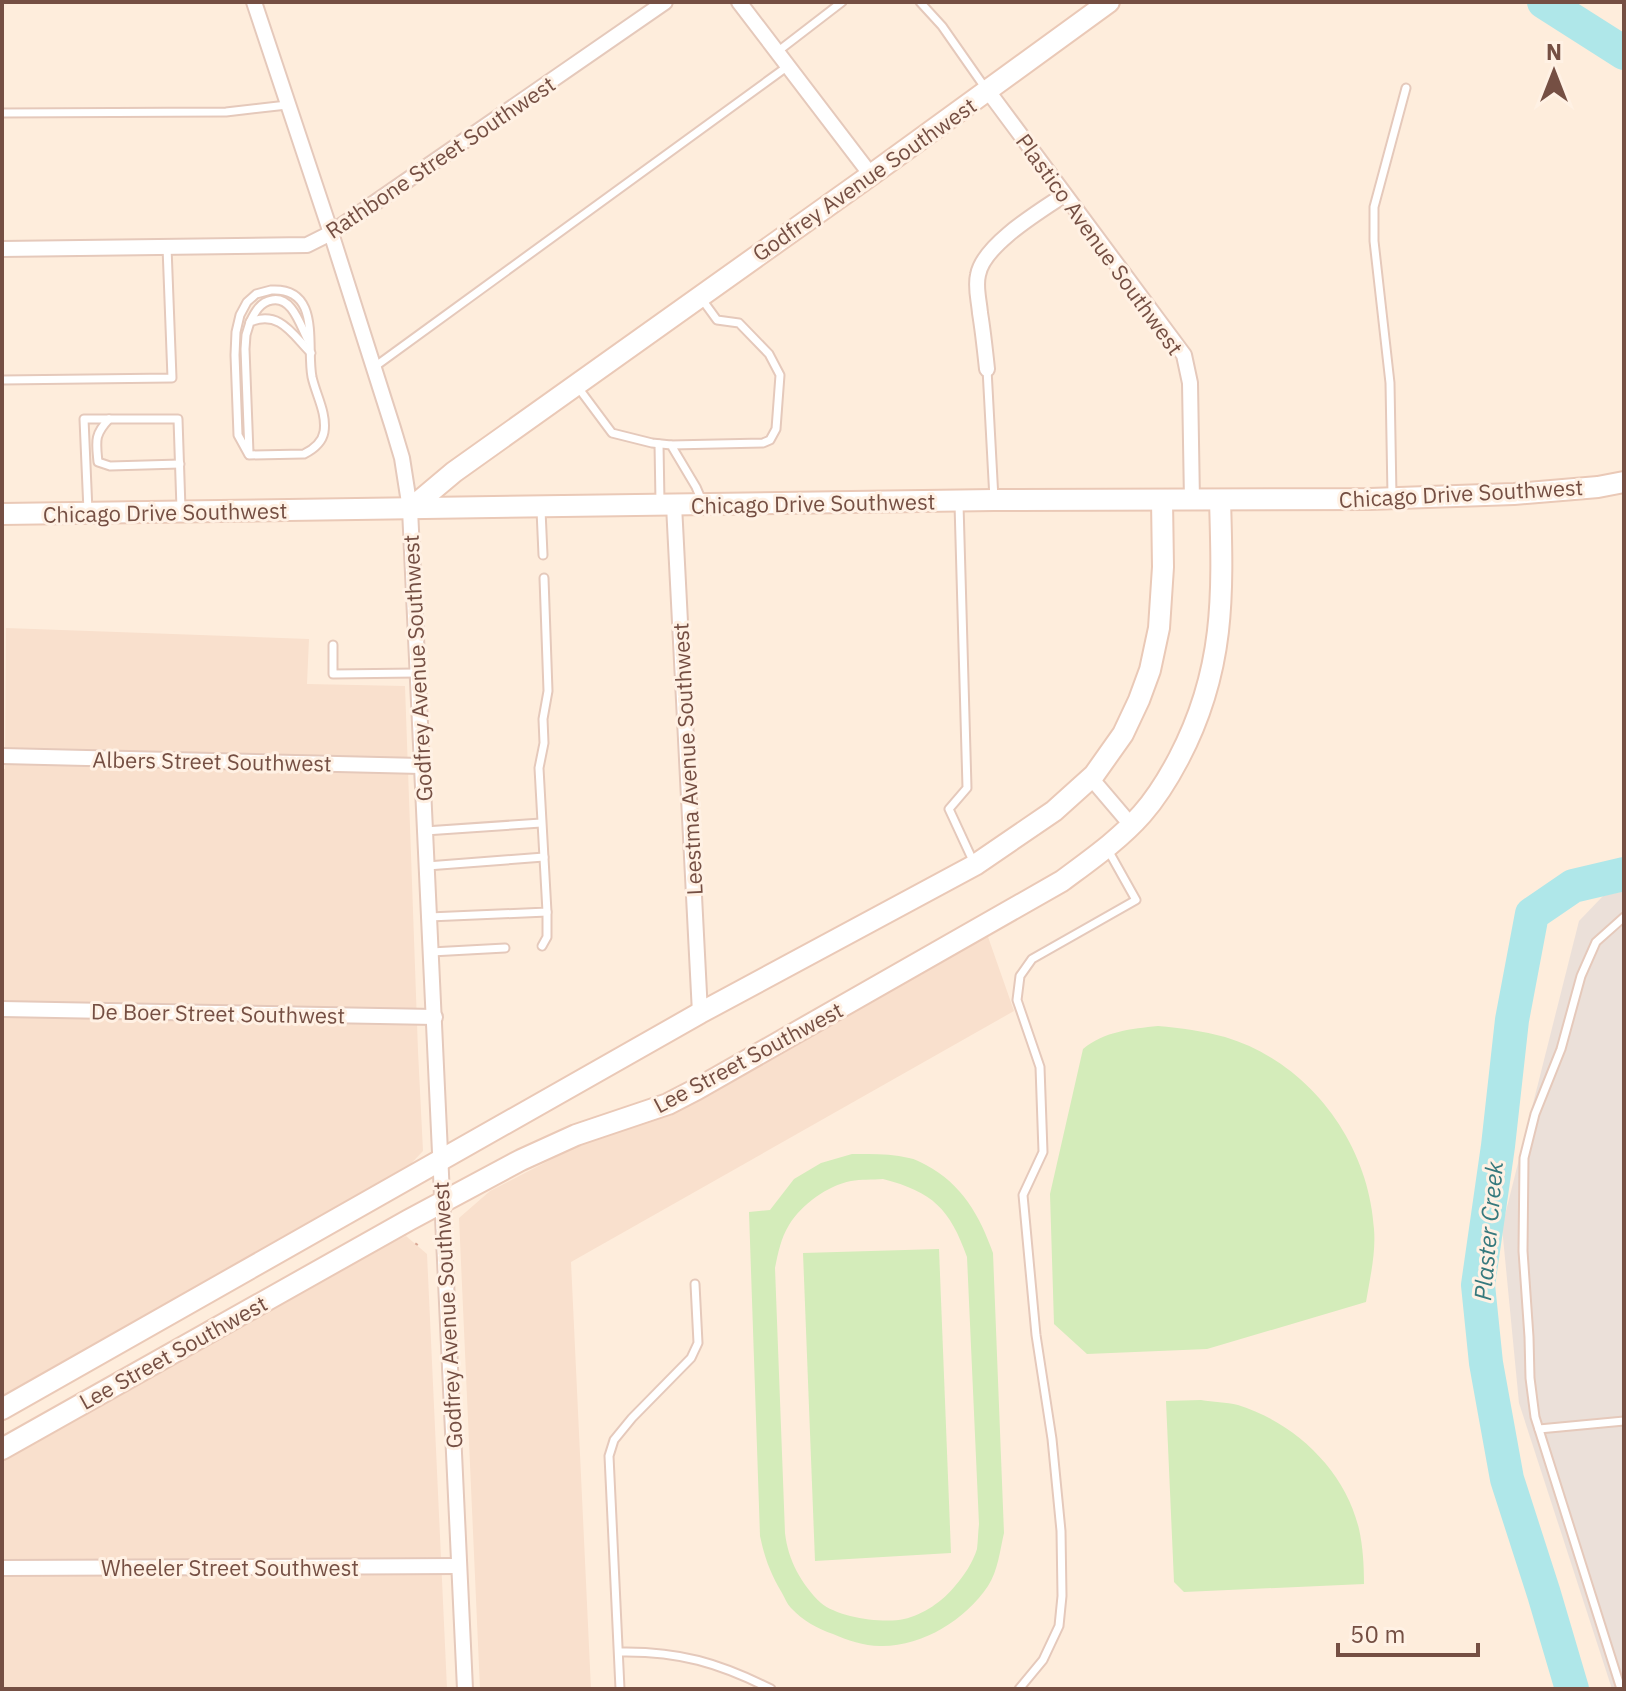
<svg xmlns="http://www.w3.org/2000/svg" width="1626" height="1691" font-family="'IBM Plex Sans',sans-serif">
	<rect width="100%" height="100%" fill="#feeddc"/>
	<!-- residential -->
	<g fill="#f9e0cd">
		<polygon points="6,628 309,639 307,684 405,686 418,1051 423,1151 406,1169 2,1397 2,769 5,769"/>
		<polygon points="987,934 1014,1011 571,1262 591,1689 480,1689 459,1218 490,1191"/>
		<polygon points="406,1236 427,1254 447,1689 2,1689 2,1461 380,1248"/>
	</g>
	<!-- industrial -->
	<polygon fill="#ebe0d9" points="1624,891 1624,1689 1612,1689 1519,1403 1502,1227 1579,921 1603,896"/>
	<!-- green -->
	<g fill="#d4ecba" fill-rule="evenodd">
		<path d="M1158,1026c23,2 45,5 67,11 84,25 144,106 149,192 2,24 -4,49 -8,73l-159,47 -120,5 -33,-30 -4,-130 33,-145c22,-18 48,-20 75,-23z"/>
		<path d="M852,1154c19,0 38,-1 57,4 6,1 11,4 17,7 36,19 54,51 67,88l11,280c-4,17 -6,38 -16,53 -23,34 -66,61 -108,60 -16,0 -33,-6 -47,-12 -15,-5 -31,-14 -42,-26 -4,-4 -6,-10 -9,-15 -12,-21 -17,-34 -22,-57l-11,-324 21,-2 24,-31 27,-16zM883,1179c50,13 67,30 84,78l12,267c-1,8 -1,17 -2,25 -4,13 -13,27 -22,37 -12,15 -32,29 -51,33 -21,5 -67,-2 -83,-16 -20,-19 -33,-43 -36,-70l-10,-265c3,-15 6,-30 14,-43 13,-21 38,-39 62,-44 10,-2 21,-1 32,-2z"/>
		<polygon points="939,1249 951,1553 815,1561 803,1253"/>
		<path d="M1201,1400c12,2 25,2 37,5 57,18 107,65 121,124 4,18 5,37 5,55l-180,8 -10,-10 -8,-181z"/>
	</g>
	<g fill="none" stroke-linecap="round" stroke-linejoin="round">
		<!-- river -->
		<g stroke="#afe7e9" stroke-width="34">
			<polyline points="1544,2 1624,53"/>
			<polyline points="1572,1689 1544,1594 1507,1479 1486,1363 1478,1285 1498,1146 1512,1020 1532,914 1573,886 1624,874"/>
		</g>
		<!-- lane casing -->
		<g stroke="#e5c9bb" stroke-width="11">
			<g id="lane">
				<polyline points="920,2 942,26 986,89"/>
				<polyline points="777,52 842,2"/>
				<polyline points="2,113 226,112 287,105"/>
				<path d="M271,290c51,-3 35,56 41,87 4,18 15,36 12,55 -2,11 -10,17 -20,22l-55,1 -11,-20 -3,-80 1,-23 4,-17 7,-13 9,-8z"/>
				<path d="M250,322c5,-10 10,-20 22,-22 20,-4 28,25 36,40"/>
				<polyline points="373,368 788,66"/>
				<polyline points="987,369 994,499"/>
				<polyline points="2,380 172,378 167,247"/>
				<polyline points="577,386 612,433 652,443 671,445 696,487 702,501"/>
				<path d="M109,419c-15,16 -13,22 -11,43l12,4 70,-2"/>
				<polyline points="659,444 660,502"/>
				<polyline points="671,445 763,443 770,440 776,429 780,375 769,354 739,323 717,320 701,298"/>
				<path d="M249,453l-4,-104 1,-14 4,-13c30,-12 42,12 61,31"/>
				<polyline points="1392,496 1390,383 1374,241 1374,207 1406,88"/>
				<polyline points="959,504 967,788 949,809 974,863"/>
				<polyline points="541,510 543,555"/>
				<polyline points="88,511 84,419 178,419 181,509"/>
				<polyline points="333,645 333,674 417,673"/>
				<polyline points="425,831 541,823"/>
				<polyline points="427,866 544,857"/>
				<polyline points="429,917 547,912 539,768 544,743 543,719 548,691 544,578"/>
				<polyline points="542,946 547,937 547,912"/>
				<polyline points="431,952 505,948"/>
				<polyline points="1539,1429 1624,1421"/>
				<path d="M620,1652c59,-1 99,11 151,37"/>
				<polyline points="620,1689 609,1456 614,1440 632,1418 691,1358 698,1343 695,1284"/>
				<polyline points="1019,1689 1043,1660 1059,1626 1062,1596 1061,1531 1052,1439 1036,1335 1023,1195 1043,1152 1040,1067 1017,1000 1020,976 1032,959 1136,900 1108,850"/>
				<polyline points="1621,1689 1535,1417 1530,1378 1529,1337 1523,1251 1524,1158 1535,1114 1561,1049 1581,976 1596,942 1624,917"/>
			</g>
		</g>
		<!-- street casing -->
		<g stroke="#e5c9bb" stroke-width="18">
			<g id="street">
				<polyline points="254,2 331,233 393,428 402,458 410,509 465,1689"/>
				<polyline points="739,2 871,175"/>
				<polyline points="988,91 1184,355 1190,383 1192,501"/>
				<polyline points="2,249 307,245 331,233 665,2"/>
				<path d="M987,369c-2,-19 -4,-38 -7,-56 -1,-13 -5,-26 -2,-38 5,-30 62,-64 86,-80"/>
				<polyline points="674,505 700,1013"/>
				<polyline points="2,756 421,766"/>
				<polyline points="1091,778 1131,825"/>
				<polyline points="2,1009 435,1017"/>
				<polyline points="2,1568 459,1566"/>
			</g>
		</g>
		<!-- secondary casing -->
		<g stroke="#eac9b7" stroke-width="24">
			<g id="secondary">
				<polyline points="410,509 454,472 871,175 1109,2"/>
				<polyline points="2,514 994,500 1370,499 1514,494 1598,487 1624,482"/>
				<polyline points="2,1409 700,1013 975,865 1054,811 1094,775 1123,734 1139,700 1150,670 1159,628 1163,567 1162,500"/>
				<path d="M2,1449l407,-229 112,-60 55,-25 92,-31 29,-15 365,-208c28,-21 57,-41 80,-67 15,-17 27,-37 37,-56 46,-88 44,-162 41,-258"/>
			</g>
		</g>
		<!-- path -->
		<polyline stroke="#daa895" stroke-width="3" stroke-dasharray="2 6" stroke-linecap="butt" points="416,1245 418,1242"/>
		<!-- lane -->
		<use href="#lane" stroke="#fff" stroke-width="7"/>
		<!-- street -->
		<use href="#street" stroke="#fff" stroke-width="14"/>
		<!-- secondary -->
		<use href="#secondary" stroke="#fff" stroke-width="20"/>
	</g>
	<g text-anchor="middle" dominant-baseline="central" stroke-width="6" stroke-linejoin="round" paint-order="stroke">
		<!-- street labels -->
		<g font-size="22" fill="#754f43" stroke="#fff1e4">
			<text transform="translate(440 157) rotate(-34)">Rathbone Street Southwest</text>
			<text transform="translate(864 179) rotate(-35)">Godfrey Avenue Southwest</text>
			<text transform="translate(1100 244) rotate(54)">Plastico Avenue Southwest</text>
			<text transform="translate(1461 493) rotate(-3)">Chicago Drive Southwest</text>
			<text transform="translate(813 503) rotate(-1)">Chicago Drive Southwest</text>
			<text transform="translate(165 512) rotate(-1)">Chicago Drive Southwest</text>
			<text transform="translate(417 668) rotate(-93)">Godfrey Avenue Southwest</text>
			<text transform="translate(687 759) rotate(-93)">Leestma Avenue Southwest</text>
			<text transform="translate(212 761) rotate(1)">Albers Street Southwest</text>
			<text transform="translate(218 1013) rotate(1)">De Boer Street Southwest</text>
			<text transform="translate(748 1057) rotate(-28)">Lee Street Southwest</text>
			<text transform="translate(447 1315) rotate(-93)">Godfrey Avenue Southwest</text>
			<text transform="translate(173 1352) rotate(-29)">Lee Street Southwest</text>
			<text x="230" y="1567">Wheeler Street Southwest</text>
		</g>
		<!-- water labels -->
		<g font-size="24" font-style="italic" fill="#36797d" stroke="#fff1e4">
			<text transform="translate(1488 1231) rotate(-85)">Plaster Creek</text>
		</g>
	</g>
	<!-- border -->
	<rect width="1626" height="1691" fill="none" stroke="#754f43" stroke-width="8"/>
	<!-- north arrow -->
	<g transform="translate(1554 72)" stroke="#fff1e4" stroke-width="6" paint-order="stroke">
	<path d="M0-6L14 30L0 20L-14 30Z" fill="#754f43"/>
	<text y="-12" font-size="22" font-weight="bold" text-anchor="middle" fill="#754f43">N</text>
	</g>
	<!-- scale -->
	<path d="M1338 1643v12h140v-12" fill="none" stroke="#754f43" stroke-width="4"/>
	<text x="1350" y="1643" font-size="24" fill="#754f43" stroke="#fff1e4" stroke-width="6" paint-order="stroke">50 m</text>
</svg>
